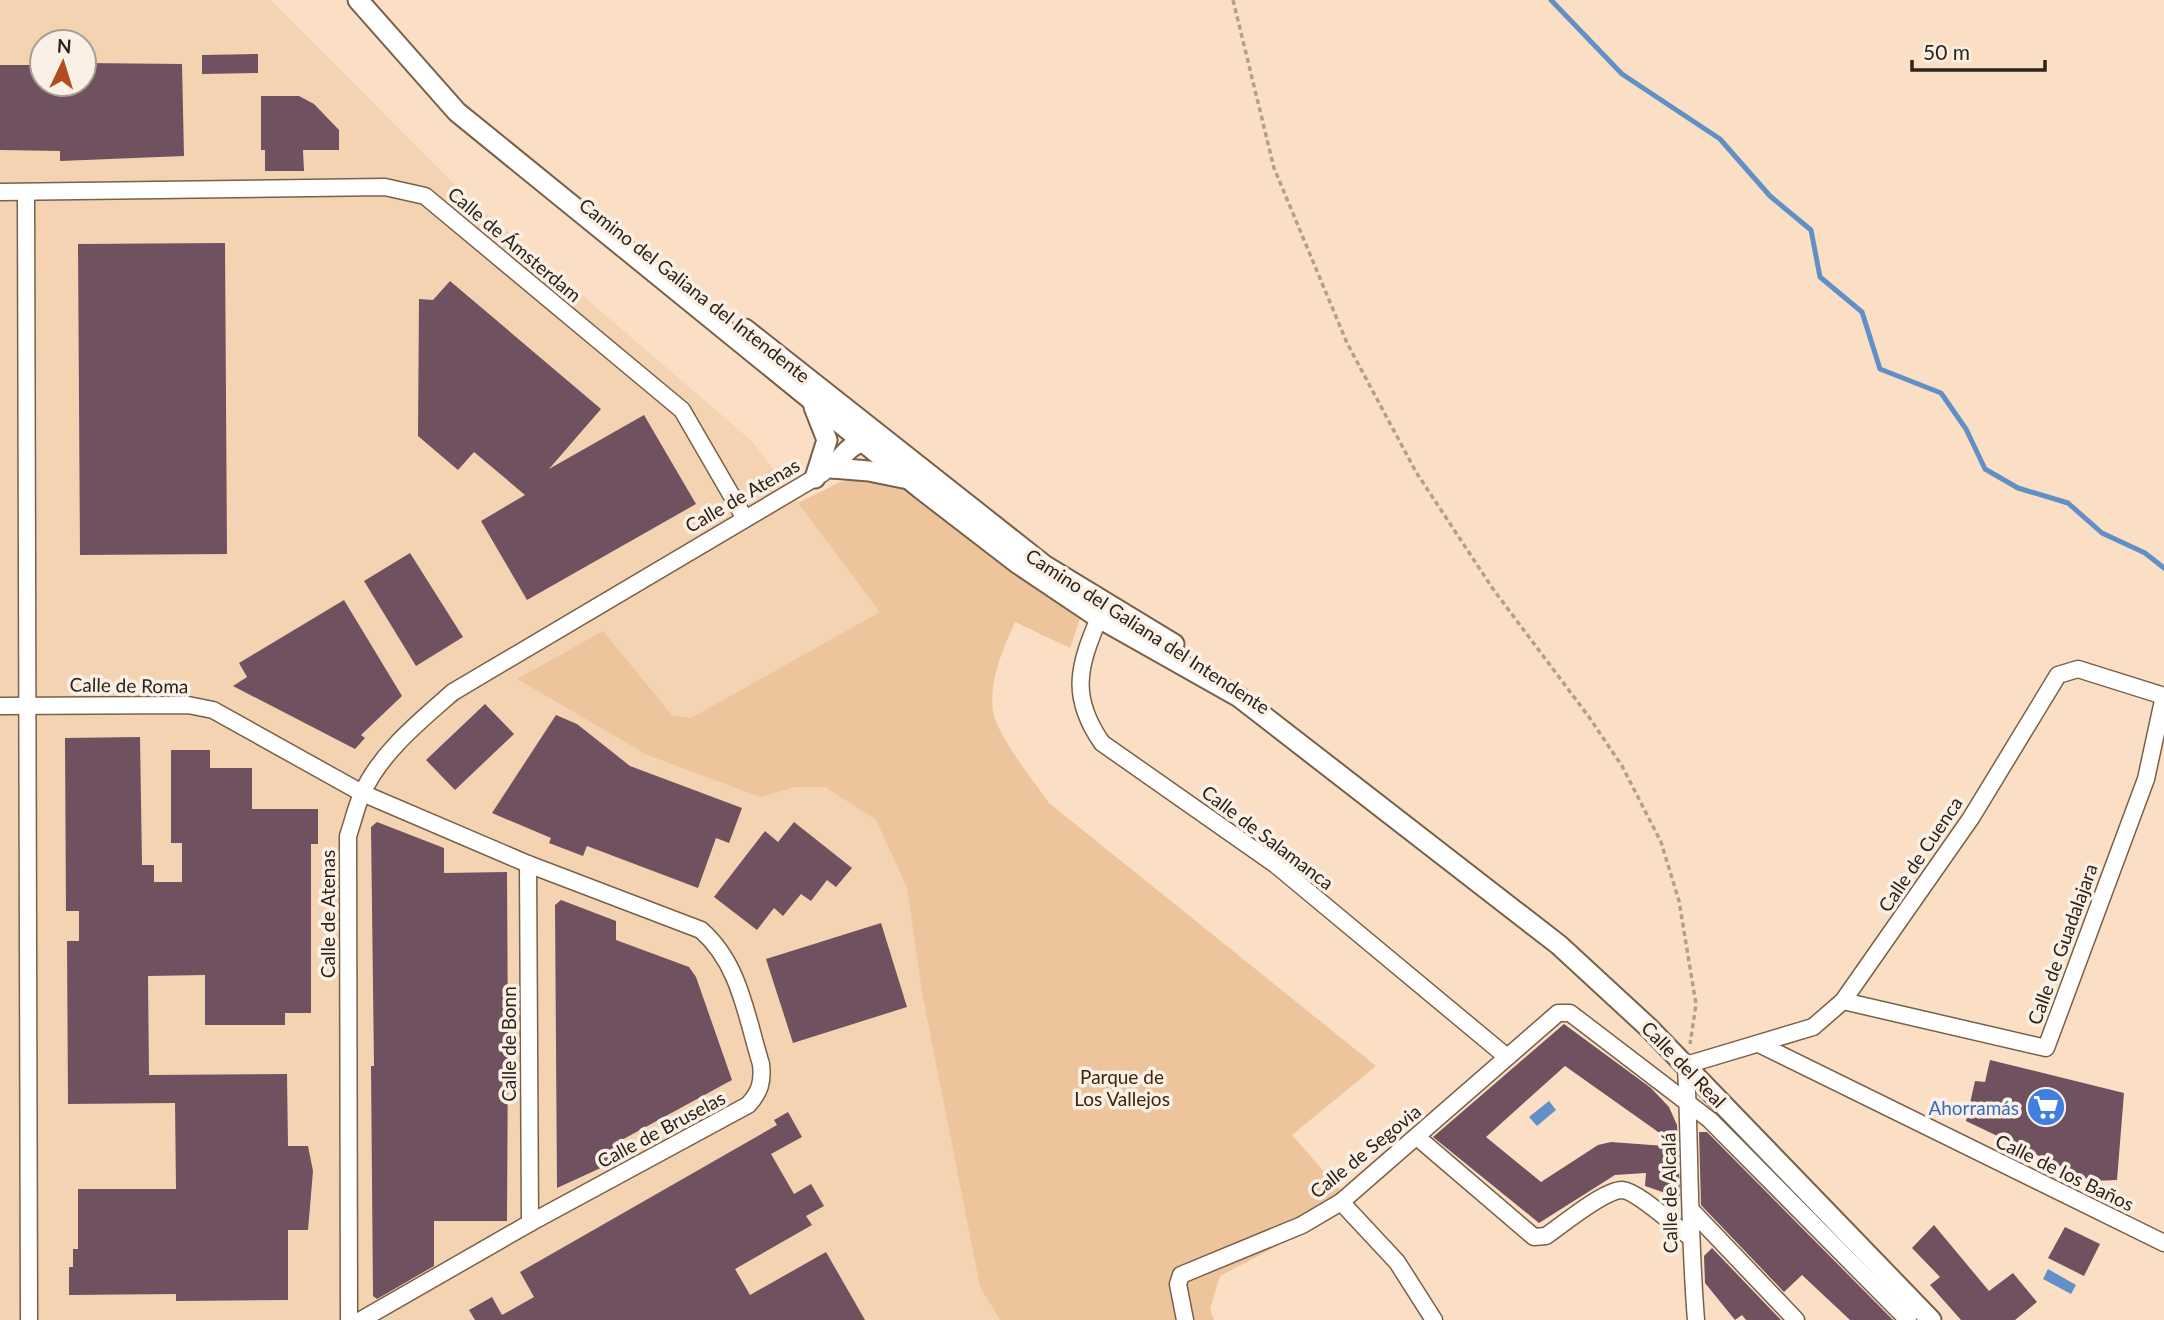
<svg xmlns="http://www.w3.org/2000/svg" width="2164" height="1320" font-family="Lato,sans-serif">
	<rect width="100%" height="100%" fill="#fbdfc4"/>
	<!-- built -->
	<path fill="#f4d3b3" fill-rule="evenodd" d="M0,0h271l192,193 290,249 128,170 -190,106 -19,-3 -69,-84 -86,48 130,76 113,42 36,-10h29l51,33 31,68 15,105 58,294 20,33h-1000zM42,42h42v42h-42z"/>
	<!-- green -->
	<path fill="#edc49b" d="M871,477l32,6 179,130 -12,35 -55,-26c-12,27 -26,58 -22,89 3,23 42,72 56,92l327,263 -84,69 48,55 -32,40 -88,46 -10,33 4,11h-214l-20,-33 -58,-294 -15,-105 -31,-68 -51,-33h-29l-36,10 -113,-42 -130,-76 86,-48 69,84 19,3 189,-106 -82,-109 42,-21z"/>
	<!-- water -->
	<g fill="#6190c7">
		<polygon points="1549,1101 1556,1110 1537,1126 1529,1117"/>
		<polygon points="2048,1269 2076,1285 2071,1294 2043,1279"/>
	</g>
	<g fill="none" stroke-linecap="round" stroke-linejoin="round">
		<!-- stream -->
		<polyline stroke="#6190c7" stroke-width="5" points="1551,0 1622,74 1720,139 1770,196 1811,230 1820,277 1862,312 1880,369 1941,393 1966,429 1985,469 2018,488 2068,503 2102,533 2145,553 2164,568"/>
	</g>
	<!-- building -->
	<g fill="#70515f">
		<polygon points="258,54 258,73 202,74 202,55"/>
		<polygon points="84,63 182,64 184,156 60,161 60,151 0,150 0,65 42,65 42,84 84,84"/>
		<polygon points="261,96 299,96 314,104 339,130 339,150 303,150 304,171 265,171 265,150 261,150"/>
		<polygon points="225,243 227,554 80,555 78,244"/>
		<polygon points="450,281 601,409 549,469 644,415 696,504 527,600 481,521 525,495 474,452 458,470 418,436 419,299 433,300"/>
		<polygon points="410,553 463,637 416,666 364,581"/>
		<polygon points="344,600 402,696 361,735 365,738 355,749 233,686 247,677 239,663"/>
		<polygon points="485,704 514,734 455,790 426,760"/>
		<polygon points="556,715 577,724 630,766 742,808 729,843 716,838 698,888 587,846 583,856 549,843 551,838 492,813"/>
		<polygon points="140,737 142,865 154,865 154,882 182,882 182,843 171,843 171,750 210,750 210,768 252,768 252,809 318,809 318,844 311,844 311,1013 285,1013 285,1025 205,1025 205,975 148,976 149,1075 287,1074 288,1146 308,1146 313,1171 308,1230 288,1230 288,1300 176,1301 176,1294 69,1295 69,1267 73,1267 73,1249 78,1249 78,1189 176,1189 175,1103 68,1104 67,941 79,941 79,911 66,911 65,738"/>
		<polygon points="377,822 444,848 444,873 507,872 508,1043 507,1221 434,1221 434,1266 377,1299 373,1296 371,1066 374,1066 371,827"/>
		<polygon points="794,822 852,868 836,887 827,880 811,901 801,894 783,916 774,908 757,930 714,897 765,831 778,842"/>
		<polygon points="561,900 616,921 616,940 689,967 696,977 732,1080 618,1142 618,1160 557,1188 555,905"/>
		<polygon points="881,923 907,1007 793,1043 766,959"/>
		<polygon points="1564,1024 1651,1088 1669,1107 1677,1125 1678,1146 1565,1066 1486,1137 1541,1182 1598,1145 1611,1142 1678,1147 1680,1198 1645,1186 1646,1173 1615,1175 1539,1223 1433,1137"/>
		<polygon points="1990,1060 2124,1093 2117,1180 2092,1181 1966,1121 1975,1081 1985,1082"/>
		<polygon points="788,1112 802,1137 771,1154 794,1194 811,1184 824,1206 806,1216 812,1225 735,1269 750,1295 826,1252 865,1320 475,1320 469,1310 492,1297 502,1315 534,1297 520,1272 777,1125 774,1120"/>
		<polygon points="1699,1132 1707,1132 1893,1320 1850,1320 1802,1275 1784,1292 1701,1205"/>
		<polygon points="1934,1225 1989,1291 2013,1273 2037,1302 2015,1320 1961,1320 1930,1285 1940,1277 1912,1248"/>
		<polygon points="2065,1227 2100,1244 2084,1276 2048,1258"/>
		<polygon points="1712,1248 1781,1320 1746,1320 1742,1315 1735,1320 1705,1283 1704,1256"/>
	</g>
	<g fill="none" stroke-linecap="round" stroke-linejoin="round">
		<!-- minor casing -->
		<g stroke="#786049" stroke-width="19">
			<g id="minor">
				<polyline points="0,192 385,187 425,196 682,410 744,517"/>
				<polyline points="26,192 29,1320"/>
				<path d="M1099,618c-21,49 -29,79 3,125l174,122 231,192"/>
				<path d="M0,706l188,-1 25,5 149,83 166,71 173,66c39,34 45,86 60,134 2,18 -1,28 -13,41l-218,118 -169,97"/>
				<polyline points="528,864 530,1223"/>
				<polyline points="1843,1001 2046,1048 2146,779 2164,696"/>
				<polyline points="1759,1044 2164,1243"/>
				<path d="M1417,1137l117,100 12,-1c16,-11 58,-46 76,-46 16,1 53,37 68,47"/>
				<polyline points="1341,1202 1397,1262 1434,1320"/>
				<polyline points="1693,1212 1796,1320"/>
				<path d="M349,1320l-1,-484c5,-14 8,-29 14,-42 18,-41 58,-73 91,-102l370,-219"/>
				<polyline points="1185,1320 1178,1284 1181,1275 1302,1225 1341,1202 1558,1013 1570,1013 1710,1120 1908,1320"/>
				<path d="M1696,1320c-7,-85 -6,-169 -10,-255l127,-38 30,-26 128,-183 87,-143 20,-6 86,27"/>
			</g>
		</g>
		<!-- tertiary casing -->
		<g stroke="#786049" stroke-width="23">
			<g id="tertiary">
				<polyline points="358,0 457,112 921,489 1017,563 1099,618 1239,697 1559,945 1649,1028 1931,1320"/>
				<polyline points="745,329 1044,565 1174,644"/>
				<polyline points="814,407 827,440 815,478"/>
				<path d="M832,468c11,-12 22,-31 40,-24"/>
				<polyline points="832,468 869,471 903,478"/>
			</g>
		</g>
		<!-- path -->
		<polyline stroke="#b59f8a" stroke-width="3.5" stroke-dasharray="5 3.5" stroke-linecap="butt" points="1233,0 1274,168 1347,343 1416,472 1493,589 1589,717 1622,766 1661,842 1679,901 1696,1004 1690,1044"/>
		<!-- minor -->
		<use href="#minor" stroke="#fff" stroke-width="16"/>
		<!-- tertiary -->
		<use href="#tertiary" stroke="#fff" stroke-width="19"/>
	</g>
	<!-- icons -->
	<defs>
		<g id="supermarket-disc" transform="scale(2.0125)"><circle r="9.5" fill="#3f7fe0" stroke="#fbf0e5"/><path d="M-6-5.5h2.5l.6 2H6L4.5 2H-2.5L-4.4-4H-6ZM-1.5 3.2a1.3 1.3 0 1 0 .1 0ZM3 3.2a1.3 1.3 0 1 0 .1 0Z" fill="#fff"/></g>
	</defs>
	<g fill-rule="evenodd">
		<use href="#supermarket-disc" x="2046" y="1107"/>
	</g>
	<g text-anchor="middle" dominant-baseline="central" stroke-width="7" stroke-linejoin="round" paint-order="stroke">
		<!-- street labels -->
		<g font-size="19" fill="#2d2319" stroke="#fbf0e5">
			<text transform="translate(515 244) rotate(40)">Calle de Ámsterdam</text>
			<text transform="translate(695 290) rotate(38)">Camino del Galiana del Intendente</text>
			<text transform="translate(742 495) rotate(-30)">Calle de Atenas</text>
			<text transform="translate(1148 631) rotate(33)">Camino del Galiana del Intendente</text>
			<text transform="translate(129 685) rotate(1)">Calle de Roma</text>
			<text transform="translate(1268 837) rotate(37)">Calle de Salamanca</text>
			<text transform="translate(1920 854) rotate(-56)">Calle de Cuenca</text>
			<text transform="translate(327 914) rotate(-90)">Calle de Atenas</text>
			<text transform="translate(2062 944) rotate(-70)">Calle de Guadalajara</text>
			<text transform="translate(508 1044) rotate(-90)">Calle de Bonn</text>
			<text transform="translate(1684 1064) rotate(46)">Calle del Real</text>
			<text transform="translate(661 1129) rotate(-28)">Calle de Bruselas</text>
			<text transform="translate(1365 1151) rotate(-39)">Calle de Segovia</text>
			<text transform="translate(2065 1172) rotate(26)">Calle de los Baños</text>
			<text transform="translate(1669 1193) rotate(-91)">Calle de Alcalá</text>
		</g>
		<!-- park labels -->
		<g font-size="19" fill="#3c250c" stroke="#fbf0e5">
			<text x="1122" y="1076">Parque de<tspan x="1122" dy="22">Los Vallejos</tspan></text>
		</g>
		<!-- shop labels -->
		<g font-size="19" fill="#366cbe" stroke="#fbf0e5" text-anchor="end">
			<text x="2019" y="1107">Ahorramás</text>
		</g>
	</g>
	<!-- north arrow -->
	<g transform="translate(63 63) rotate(4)"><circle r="33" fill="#fbf0e5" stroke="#a99e93" stroke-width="2"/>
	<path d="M0-5L12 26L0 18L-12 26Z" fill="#b14c1e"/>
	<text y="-10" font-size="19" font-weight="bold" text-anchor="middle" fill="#2d2319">N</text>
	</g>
	<!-- scale -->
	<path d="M1912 60v10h133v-10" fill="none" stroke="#2d2319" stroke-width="3.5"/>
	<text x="1923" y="60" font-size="21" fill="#2d2319" stroke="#fbf0e5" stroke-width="5" paint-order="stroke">50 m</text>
</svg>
